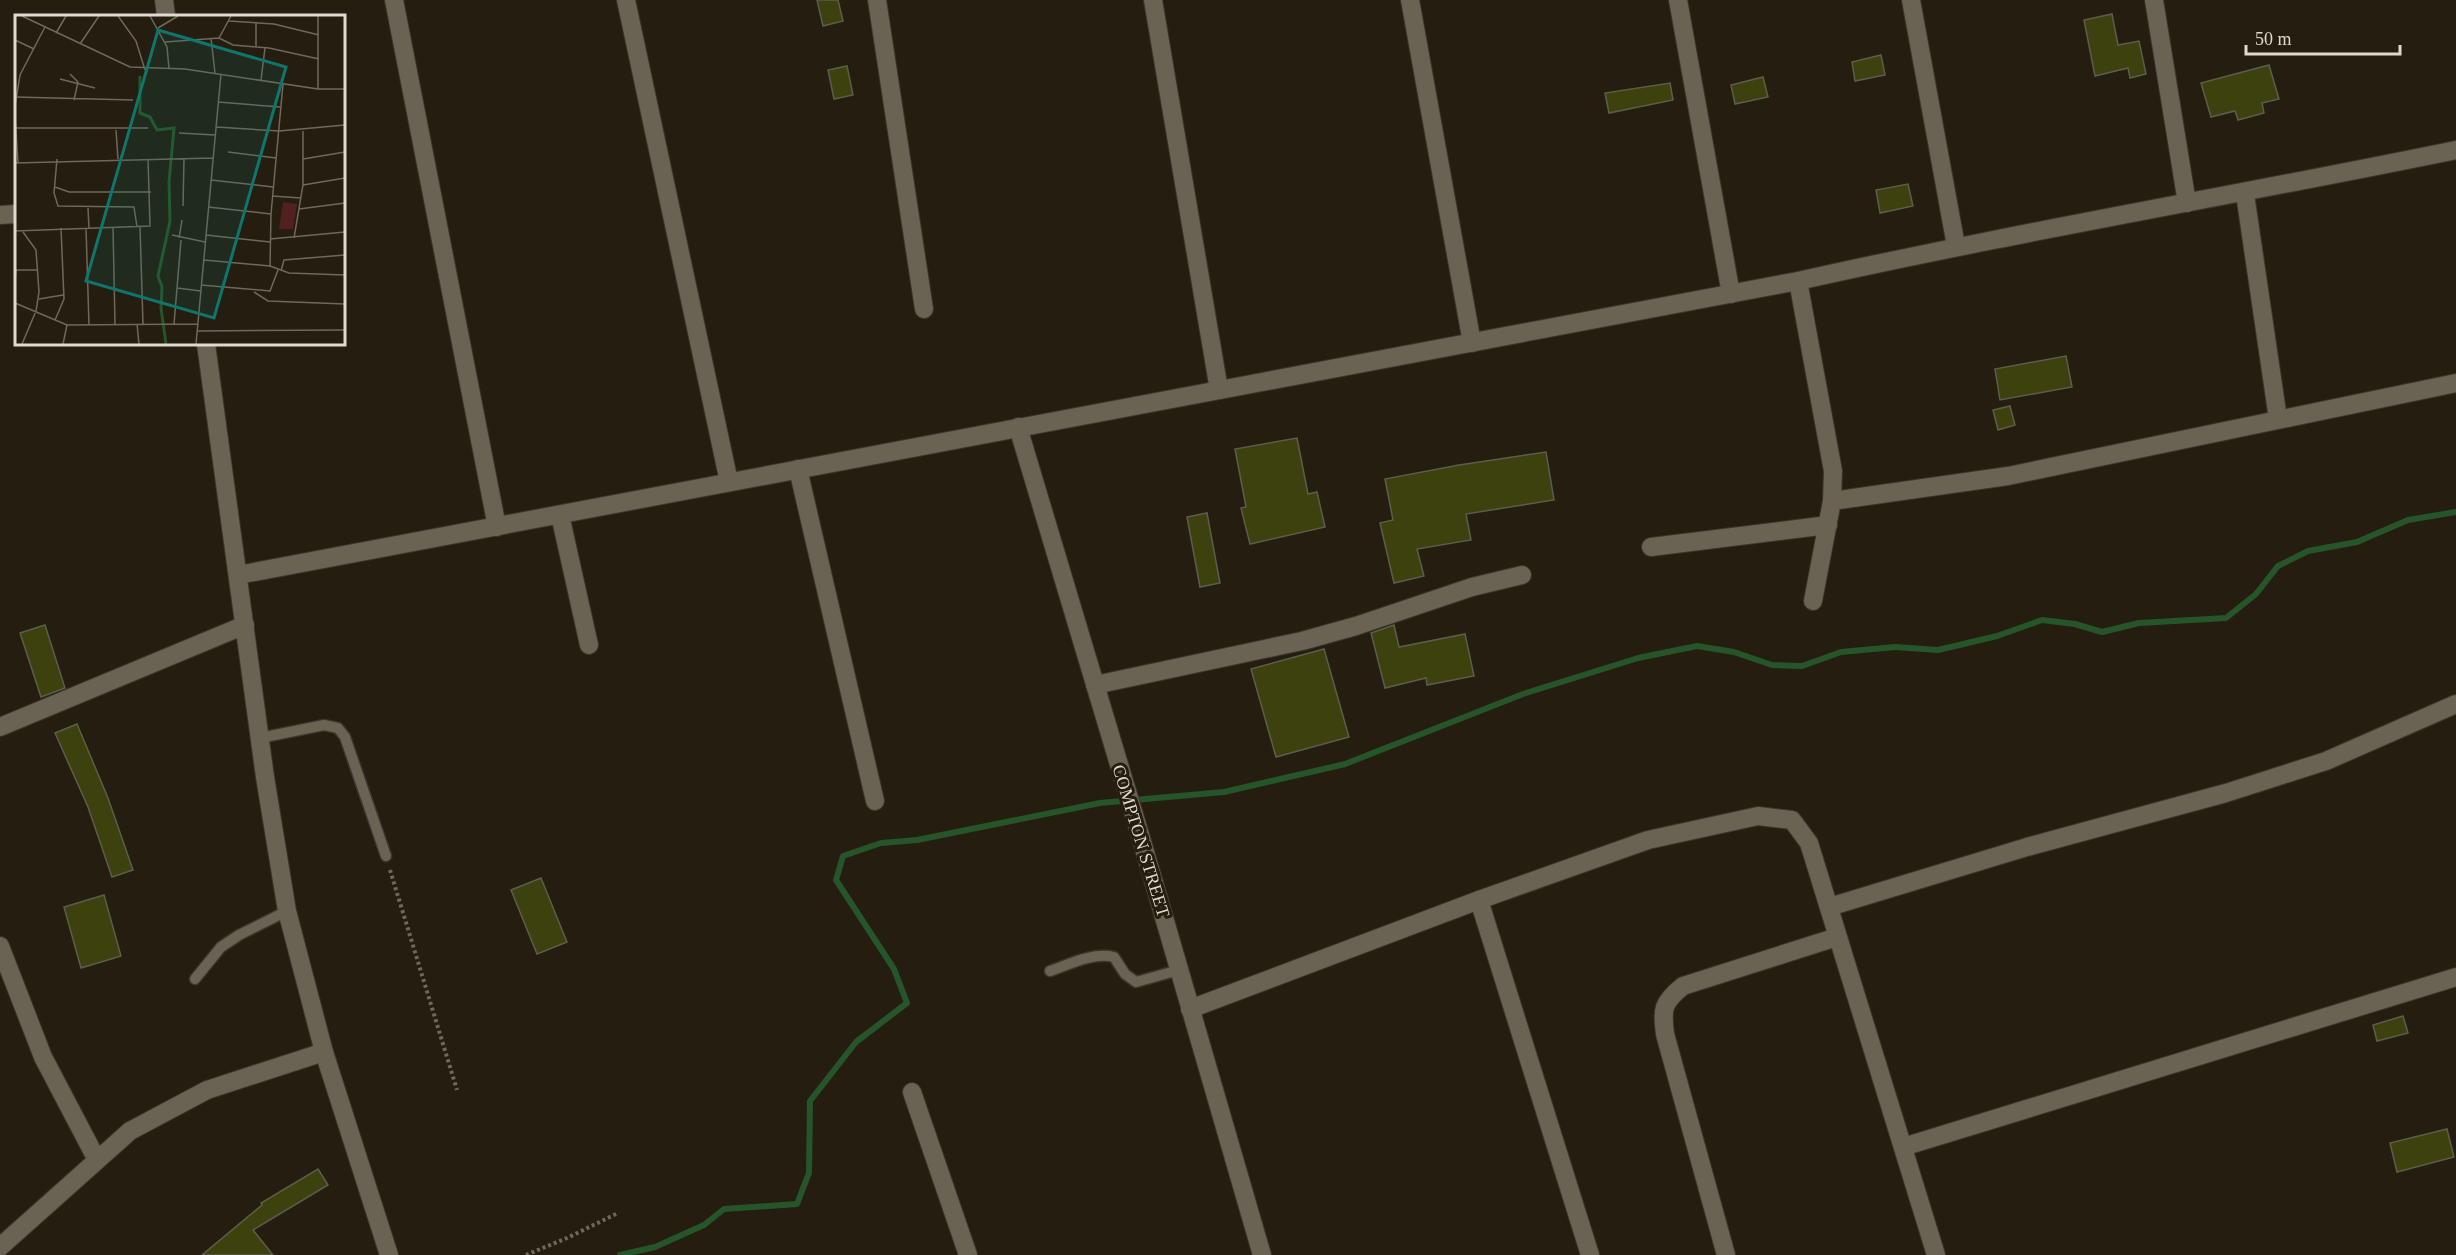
<svg xmlns="http://www.w3.org/2000/svg" width="2456" height="1255" font-family="Georgia,serif">
	<rect width="100%" height="100%" fill="#241d10"/>
	<g fill="none" stroke-linecap="round" stroke-linejoin="round">
		<!-- stream -->
		<polyline stroke="#265529" stroke-width="6" points="620,1255 655,1247 704,1225 724,1209 797,1204 809,1173 810,1101 856,1042 907,1003 894,969 836,880 843,856 881,843 917,840 1100,803 1224,792 1345,764 1523,694 1638,658 1697,646 1734,652 1772,665 1802,666 1841,652 1895,647 1938,650 1997,636 2042,620 2075,624 2102,632 2139,623 2226,618 2256,594 2278,566 2308,551 2357,542 2408,520 2456,512"/>
	</g>
	<!-- building -->
	<g fill="#3d410e" stroke="#5b5e4d" stroke-width="1.5">
		<polygon points="817,0 838,0 843,21 823,26"/>
		<polygon points="2112,14 2118,45 2139,41 2146,74 2130,78 2128,68 2095,76 2084,20"/>
		<polygon points="1881,55 1885,75 1855,81 1852,62"/>
		<polygon points="2269,65 2279,99 2262,103 2264,113 2238,120 2235,111 2211,117 2201,83"/>
		<polygon points="847,66 853,95 834,99 828,70"/>
		<polygon points="1763,77 1768,97 1735,104 1731,85"/>
		<polygon points="1670,83 1673,100 1609,113 1605,93"/>
		<polygon points="1908,184 1913,206 1880,213 1876,190"/>
		<polygon points="2066,356 2072,387 2000,400 1995,369"/>
		<polygon points="2010,406 2015,425 1998,430 1993,410"/>
		<polygon points="1297,438 1308,494 1317,492 1325,527 1250,544 1241,508 1246,507 1235,449"/>
		<polygon points="1546,452 1554,500 1466,514 1471,540 1417,549 1424,576 1394,583 1380,523 1393,520 1385,479 1459,465"/>
		<polygon points="1207,513 1220,583 1200,587 1187,517"/>
		<polygon points="45,625 65,688 41,697 20,633"/>
		<polygon points="1394,625 1399,647 1465,634 1474,676 1427,685 1426,678 1385,688 1371,633"/>
		<polygon points="1324,649 1349,737 1276,757 1251,669"/>
		<polygon points="77,724 108,798 133,870 112,877 88,807 55,733"/>
		<polygon points="541,878 567,942 537,954 511,890"/>
		<polygon points="104,895 121,956 81,968 64,907"/>
		<polygon points="2403,1016 2408,1033 2377,1041 2373,1025"/>
		<polygon points="2447,1129 2454,1157 2397,1172 2390,1143"/>
		<polygon points="318,1169 328,1185 253,1230 273,1255 202,1255 262,1205 261,1203"/>
	</g>
	<g fill="none" stroke-linecap="round" stroke-linejoin="round">
		<!-- lane casing -->
		<g stroke="#3b352e" stroke-width="13">
			<g id="lane">
				<polyline points="260,738 324,725 338,728 345,737 386,856"/>
				<path d="M1050,971c20,-7 43,-19 64,-14l11,17 11,8 43,-12"/>
				<polyline points="195,979 221,947 239,935 287,911"/>
			</g>
		</g>
		<!-- street casing -->
		<g stroke="#3b352e" stroke-width="20">
			<g id="street">
				<polyline points="164,0 166,16"/>
				<polyline points="394,0 497,527"/>
				<polyline points="626,0 729,482"/>
				<polyline points="877,0 924,309"/>
				<polyline points="1153,0 1219,390"/>
				<polyline points="1410,0 1472,343"/>
				<polyline points="1678,0 1731,294"/>
				<polyline points="1911,0 1956,246"/>
				<polyline points="2154,0 2187,203"/>
				<polyline points="2245,194 2278,419"/>
				<polyline points="0,215 16,214"/>
				<polyline points="1798,281 1833,471 1832,501 1813,601"/>
				<polyline points="206,344 265,777 287,911 324,1052 389,1255"/>
				<polyline points="1018,427 1141,838 1262,1255"/>
				<polyline points="798,469 875,801"/>
				<polyline points="1832,501 2008,476 2456,383"/>
				<polyline points="560,515 589,645"/>
				<polyline points="1651,547 1828,525"/>
				<polyline points="1095,685 1302,641 1356,626 1472,587 1522,575"/>
				<polyline points="0,727 245,625"/>
				<polyline points="1479,900 1590,1255"/>
				<polyline points="1829,907 2027,847 2226,793 2326,761 2456,704"/>
				<polyline points="0,946 43,1057 97,1160"/>
				<polyline points="1190,1009 1479,900 1648,840 1758,816 1792,820 1809,843 1936,1255"/>
				<polyline points="912,1092 968,1255"/>
				<polyline points="1903,1147 2456,977"/>
				<polyline points="0,1247 130,1131 207,1090 324,1052"/>
				<path d="M1726,1255l-61,-221c-3,-25 -3,-31 18,-48l154,-49"/>
			</g>
		</g>
		<!-- secondary casing -->
		<g stroke="#3b352e" stroke-width="20">
			<path id="secondary" d="M238,575l1560,-294c219,-49 439,-86 658,-131"/>
		</g>
		<!-- path -->
		<g stroke="#6f685d" stroke-width="4" stroke-dasharray="3 3" stroke-linecap="butt">
			<polyline points="390,870 457,1090"/>
			<polyline points="526,1255 567,1238 618,1213"/>
		</g>
		<!-- lane -->
		<use href="#lane" stroke="#6a6252" stroke-width="10"/>
		<!-- street -->
		<use href="#street" stroke="#6a6252" stroke-width="18"/>
		<!-- secondary -->
		<use href="#secondary" stroke="#6a6252" stroke-width="18"/>
	</g>
	<g text-anchor="middle" dominant-baseline="central" stroke-width="6" stroke-linejoin="round" paint-order="stroke">
		<!-- street labels -->
		<g font-size="18" fill="#dfdad1" stroke="#241d10">
			<text transform="translate(1141 841) rotate(73)">COMPTON STREET</text>
		</g>
	</g>
	<!-- overview -->
	<g transform="translate(15 15)">
		<rect width="330" height="330" fill="#241d10"/>
		<path d="M268,187l14,2 -4,25h-14z" fill="#52201f"/>
		<path fill="none" stroke="#265529" stroke-width="3" d="M125,61v37l10,4 7,13 17,-2 -5,54 1,39 -12,55 4,11 -1,21 5,36"/>
		<path fill="none" stroke="#6f695d" stroke-width="1.5" d="M7,1l108,51 55,2 133,20h27M103,1l18,25 9,29M135,1l17,31 2,22M303,1v73M214,6l45,3 45,11M143,13l20,-12M41,18l10,-17M196,23l4,35M204,23l14,7 36,3 50,11M0,25l19,9M150,27l54,-4 12,-22M65,29l19,-28M241,31v-24M55,59l8,8 -4,18M45,64l35,9M246,65l4,-32M0,82l118,3M203,87l62,5M0,91l5,-31 25,-48M0,101l3,47M201,112l63,4 66,-6M0,113h133M101,115l2,29M164,118l36,2M213,137l48,6M42,144l-3,34 4,13 76,1 3,20M288,144l42,-7M0,148l198,-5M196,165l62,7M288,170l42,-7M40,172l14,5h82M257,181l29,2M168,191l1,-47M193,192l63,7M73,193l1,20M284,194l46,-6M125,212l3,97M71,213l3,97M98,213l2,96M0,216l135,-5 -2,-67M157,220l33,7M191,220l64,7M164,223l3,-18M279,223l9,-53v-54M255,224l75,-7M189,245l66,6 19,7 56,2M255,251l1,-52 12,-130M266,256l3,-11 61,-5M0,265l1,-10h22M186,270l69,6 8,-21M162,273l24,3M239,277l14,9 77,3M24,284l24,-4M0,288l52,22 131,-1M40,305l9,-21 -3,-71M122,309l2,20M159,309l7,-84M183,316l147,-1M7,329l14,-33 3,-19 -3,-42 -13,-18M48,329l4,-19M181,329l25,-270"/>
		<path fill="#0f766e" fill-opacity="0.15" stroke="#0f766e" stroke-width="3" d="M143,15l128,37 -72,251 -128,-37z"/>
		<rect width="330" height="330" fill="none" stroke="#dfdad1" stroke-width="3"/>
	</g>
	<!-- scale -->
	<path d="M2246 45v9h154v-9" fill="none" stroke="#dfdad1" stroke-width="3"/>
	<text x="2255" y="45" font-size="18" fill="#dfdad1" stroke="#241d10" stroke-width="4.5" paint-order="stroke">50 m</text>
</svg>
